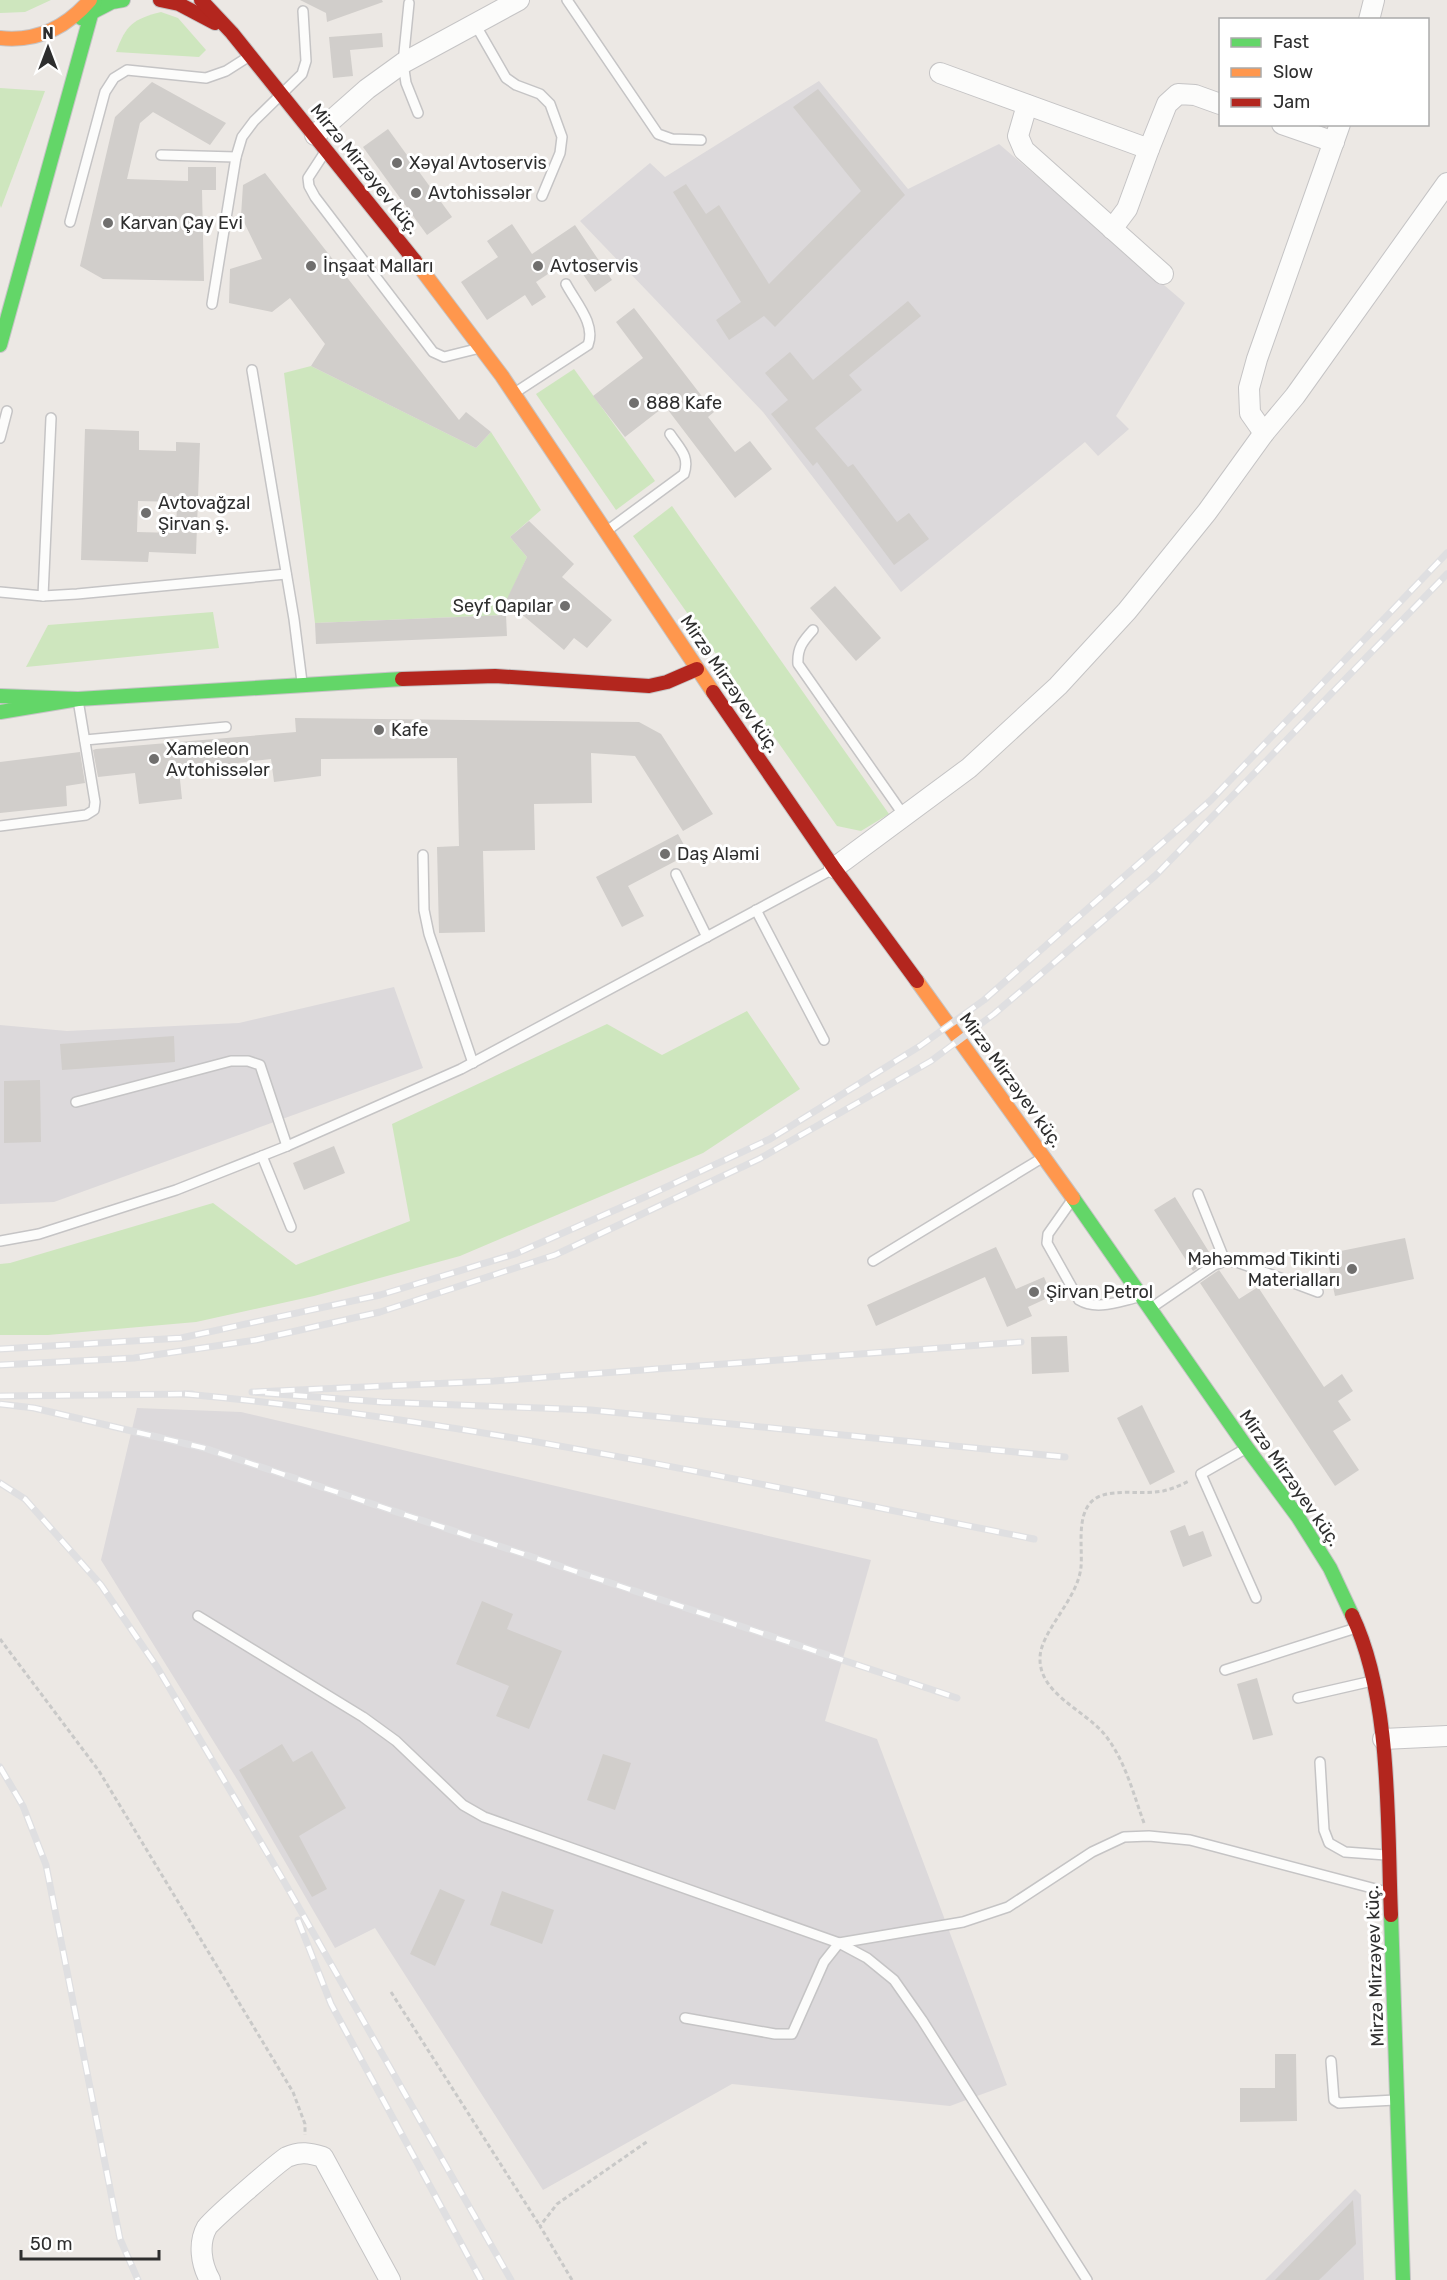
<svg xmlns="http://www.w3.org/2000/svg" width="1447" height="2280" font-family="Rubik,sans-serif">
	<rect width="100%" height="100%" fill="#ece8e4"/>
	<!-- industrial -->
	<g fill="#dcd9db">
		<polygon points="819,81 908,189 999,144 1185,303 1116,416 1129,429 1098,456 1085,442 901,592 763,412 580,221 650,163 665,177"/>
		<polygon points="394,987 423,1068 54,1202 0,1204 0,1025 67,1031 239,1023"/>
		<polygon points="137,1408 241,1412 871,1560 825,1721 877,1739 1007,2085 950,2106 732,2084 543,2190 375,1928 335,1948 240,1784 101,1560"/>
		<polygon points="1355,2189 1361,2195 1364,2280 1265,2280"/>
	</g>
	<!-- green -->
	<g fill="#cee6be">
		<polygon points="0,0 51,0 25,12 0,13"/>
		<path d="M161,12l17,6 28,32 -7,7 -83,-5c10,-27 17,-33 45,-40z"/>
		<polygon points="0,88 45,91 1,208 0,205"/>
		<polygon points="311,366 476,448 491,432 541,510 510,537 527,557 507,601 506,615 315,623 284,373"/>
		<polygon points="574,369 655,481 616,510 536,394"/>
		<polygon points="672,506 889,814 861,831 837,826 633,536"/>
		<polygon points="213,612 219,648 26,667 48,625"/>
		<polygon points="747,1011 800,1089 703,1153 460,1256 314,1296 196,1322 48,1335 0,1335 0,1264 10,1263 213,1203 296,1265 410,1221 392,1124 607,1024 662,1055"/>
	</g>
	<!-- building -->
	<g fill="#d1cecb" fill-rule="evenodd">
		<polygon points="300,0 382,0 383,2 327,22 326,13"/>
		<polygon points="382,33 383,47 350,50 353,76 333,78 329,37"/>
		<polygon points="152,82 226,123 210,145 153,112 140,123 127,179 188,181 188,167 216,167 216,190 202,190 204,281 103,279 80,266 115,117"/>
		<polygon points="818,89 905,195 775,327 764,316 729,340 716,320 741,302 673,192 686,184 706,214 719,205 769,284 861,191 793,107"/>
		<polygon points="388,129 452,217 427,235 363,147"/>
		<polygon points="265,173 459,420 466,412 491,432 476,448 311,366 325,344 290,298 272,312 229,303 230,269 262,259 241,216 243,185"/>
		<polygon points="512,224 532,254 575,225 612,280 595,292 572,258 536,282 546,297 532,306 525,295 487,320 461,282 498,257 487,241"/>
		<polygon points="908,301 921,316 849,375 862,390 815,428 848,467 853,464 897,522 909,513 929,539 894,565 817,462 813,466 771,414 788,400 765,373 790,352 813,380"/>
		<polygon points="634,308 714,412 708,417 735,452 750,441 772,469 735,498 665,406 625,437 593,396 643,358 616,322"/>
		<path d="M85,429l54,2v19l37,1v-9l24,1 -4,111 -47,-2 -1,10 -67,-2zM138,501l39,1 -1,31 -39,-1z"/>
		<polygon points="529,521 574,564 562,577 612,620 587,648 574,638 564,650 506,601 527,557 510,537"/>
		<polygon points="835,586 881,638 856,661 810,608"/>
		<polygon points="506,615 507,636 316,644 315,623"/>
		<polygon points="295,718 639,722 661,734 713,814 683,831 635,756 591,753 592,803 534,804 535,850 483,851 485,932 439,933 437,847 459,846 457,758 321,759 321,776 274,782 271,759 179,770 182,799 139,804 135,773 98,777 93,750 96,749 296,732"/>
		<polygon points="80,752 85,783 66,786 67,806 0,813 0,762"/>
		<polygon points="678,834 689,854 628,886 644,916 622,927 596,877"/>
		<polygon points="174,1036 175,1062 62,1070 60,1044"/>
		<polygon points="40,1080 41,1142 4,1143 4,1081"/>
		<polygon points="334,1146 345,1173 304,1190 293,1163"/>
		<polygon points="1175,1197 1209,1252 1208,1253 1211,1259 1193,1271 1154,1210"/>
		<polygon points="1405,1238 1414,1279 1335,1296 1326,1254"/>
		<polygon points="996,1247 1016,1289 1044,1277 1052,1296 1028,1307 1032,1316 1007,1327 985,1277 876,1326 867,1305"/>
		<polygon points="1219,1270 1239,1299 1258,1287 1324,1387 1342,1374 1353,1391 1338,1401 1351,1420 1333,1431 1359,1470 1335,1486 1200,1283"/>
		<polygon points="1067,1336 1069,1372 1032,1374 1031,1337"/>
		<polygon points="1142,1405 1175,1472 1150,1485 1117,1418"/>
		<polygon points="1185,1525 1189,1536 1203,1531 1212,1556 1183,1567 1170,1531"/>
		<polygon points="482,1601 513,1614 507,1629 562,1651 529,1729 496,1716 509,1686 456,1664"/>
		<polygon points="1257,1678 1273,1735 1253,1740 1237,1684"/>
		<polygon points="282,1744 293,1762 312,1751 346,1808 299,1836 327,1889 312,1897 239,1770"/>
		<polygon points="603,1754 631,1763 615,1810 587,1800"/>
		<polygon points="440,1889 465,1900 435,1966 410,1954"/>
		<polygon points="502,1891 554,1910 542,1944 490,1925"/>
		<polygon points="1275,2054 1296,2054 1297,2121 1240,2122 1240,2088 1275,2088"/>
		<polygon points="1353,2200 1356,2244 1319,2280 1275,2280"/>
	</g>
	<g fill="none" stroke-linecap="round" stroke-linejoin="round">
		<!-- lane casing -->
		<g stroke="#c5c4c5" stroke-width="12">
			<g id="lane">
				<polyline points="567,0 658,134 672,139 701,140"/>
				<polyline points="409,3 403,63 406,83 418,113"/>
				<polyline points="475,24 506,78 516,85 540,94 550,104 562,137 560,153 542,196"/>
				<polyline points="325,152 308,178 309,186 315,197 433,352 444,357 476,349"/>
				<polyline points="161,155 236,157"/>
				<polyline points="70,222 105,92 114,78 127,70 206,78 226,71 248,57"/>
				<polyline points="212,304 236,157 242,137 254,121 302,74 306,61 303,11"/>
				<polyline points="252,370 294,619 302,682"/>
				<path d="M516,392l72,-47c8,-21 -12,-42 -22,-61"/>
				<polyline points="0,438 7,411"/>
				<path d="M608,530l76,-56c6,-18 -4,-25 -14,-40"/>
				<polyline points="0,592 43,596 77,594 286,574"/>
				<polyline points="43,596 51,418"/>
				<path d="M813,630c-10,11 -16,18 -15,34l107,153"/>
				<polyline points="85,740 226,727"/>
				<polyline points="0,826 86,815 94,810 95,802 78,700"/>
				<polyline points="423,855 424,910 429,934 473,1063"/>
				<polyline points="676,874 707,937"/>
				<polyline points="756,910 824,1040"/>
				<polyline points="76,1102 231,1061 248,1061 260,1065 287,1146"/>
				<polyline points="262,1156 291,1227"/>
				<polyline points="1198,1194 1225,1261"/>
				<path d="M1072,1200l-24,34 -1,9 32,57c18,11 41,1 60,-3"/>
				<polyline points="0,1241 39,1234 176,1190 287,1146 461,1069 833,869"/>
				<polyline points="873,1261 1042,1158"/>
				<polyline points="1151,1308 1214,1265 1225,1261 1237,1262 1318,1292"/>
				<polyline points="1245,1449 1201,1474 1256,1598"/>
				<polyline points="198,1616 363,1717 396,1741 463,1805 484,1817 839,1943 867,1958 894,1980 922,2020 1087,2280"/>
				<polyline points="1225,1670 1356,1628"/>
				<polyline points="1298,1698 1372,1681"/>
				<polyline points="1320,1762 1324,1830 1329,1843 1345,1852 1386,1855"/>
				<polyline points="685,2018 775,2034 792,2034 824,1962 839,1943 963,1922 1008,1907 1092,1852 1124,1837 1149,1836 1190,1840 1387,1892"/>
				<polyline points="1331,2061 1334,2100 1339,2103 1395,2100"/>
			</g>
		</g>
		<!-- street casing -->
		<g stroke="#c5c4c5" stroke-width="22">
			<g id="street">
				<polyline points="1369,20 1374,0"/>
				<polyline points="940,73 1149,149 1167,104 1178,94 1195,95 1220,104"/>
				<polyline points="1027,105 1018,136 1024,150 1163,274"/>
				<polyline points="1282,124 1334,142"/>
				<polyline points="315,135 367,89 403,63 519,0"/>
				<polyline points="1112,229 1127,209 1149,149"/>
				<polyline points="1264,433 1250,413 1249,388 1257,359 1340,124"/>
				<polyline points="834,868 969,768 1058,686 1127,611 1207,512 1264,433 1295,396 1447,183"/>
				<polyline points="1383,1739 1447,1736"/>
				<path d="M210,2280c-9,-16 -12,-37 -3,-53 2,-5 74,-67 80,-70 13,-6 23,-4 36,0l67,123"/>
			</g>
		</g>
		<!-- fast casing -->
		<g stroke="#c5c4c5" stroke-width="16">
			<g id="fast">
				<polyline points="81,18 112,2 123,0"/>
				<polyline points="0,345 95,0"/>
				<polyline points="0,696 78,699 0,712"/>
				<polyline points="78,699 402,679"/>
				<polyline points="1073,1198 1247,1448 1298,1517 1330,1568 1352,1615"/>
				<polyline points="1391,1915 1403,2280"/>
			</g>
		</g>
		<!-- slow casing -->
		<g stroke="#c5c4c5" stroke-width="16">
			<g id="slow">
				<path d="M0,38c37,4 66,-10 90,-38"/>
				<polyline points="415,261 502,376 713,692"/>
				<polyline points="917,981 1073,1198"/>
			</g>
		</g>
		<!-- jam casing -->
		<g stroke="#c5c4c5" stroke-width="16">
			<g id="jam">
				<polyline points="160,0 179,4 215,23"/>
				<polyline points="201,0 232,33 415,261"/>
				<polyline points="402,679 495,676 649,686 667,682 697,669"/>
				<polyline points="713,692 834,868 917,981"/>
				<path d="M1352,1615c40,84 35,208 39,300"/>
			</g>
		</g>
		<!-- path -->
		<g stroke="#c9c9c8" stroke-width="3" stroke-dasharray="4.5 3" stroke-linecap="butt">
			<polyline points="0,1639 99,1771 293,2092 305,2124 305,2135"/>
			<path d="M1144,1823c-11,-30 -19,-63 -39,-88 -20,-25 -66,-41 -65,-77 0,-26 38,-59 41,-91 2,-21 -7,-60 19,-71 19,-7 43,-1 63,-5 9,-2 18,-6 26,-10"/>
			<polyline points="391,1992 540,2226"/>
			<polyline points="572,2280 540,2226 557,2204 648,2141"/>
		</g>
		<!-- lane -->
		<use href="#lane" stroke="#fcfcfb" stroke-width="9"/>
		<!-- street -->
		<use href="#street" stroke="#fcfcfb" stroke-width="20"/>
		<!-- fast -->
		<use href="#fast" stroke="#63d668" stroke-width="14"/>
		<!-- slow -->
		<use href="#slow" stroke="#ff974d" stroke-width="14"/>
		<!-- jam -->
		<use href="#jam" stroke="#b3261e" stroke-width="14"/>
		<!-- rail casing -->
		<g stroke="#dfdfe1" stroke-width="7">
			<g id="rail">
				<polyline points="1021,1342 494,1381 252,1392 382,1402 591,1410 1065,1457"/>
				<polyline points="0,1349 181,1338 380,1295 515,1254 647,1196 770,1139 920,1046 984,1000 1211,800 1447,553"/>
				<polyline points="0,1365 134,1358 256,1340 380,1312 555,1255 759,1159 931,1061 994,1014 1033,981 1156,875 1447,574"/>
				<path d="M185,1394c286,26 567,89 849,145"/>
				<polyline points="0,1396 192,1394"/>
				<polyline points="0,1404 34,1408 204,1448 957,1698"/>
				<polyline points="0,1483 25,1499 101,1585 157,1667 282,1878 511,2280"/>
				<polyline points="0,1767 23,1806 46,1865 120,2239 138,2280"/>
				<polyline points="298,1920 331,2004 481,2280"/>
			</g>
		</g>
		<!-- rail -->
		<use href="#rail" stroke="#fff" stroke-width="4.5" stroke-dasharray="14" stroke-linecap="butt"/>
	</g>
	<!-- markers -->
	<g fill="#706f6e" stroke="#fff" stroke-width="2">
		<circle cx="397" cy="163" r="6"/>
		<circle cx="416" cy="193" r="6"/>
		<circle cx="108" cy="223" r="6"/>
		<circle cx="311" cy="266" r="6"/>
		<circle cx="538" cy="266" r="6"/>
		<circle cx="634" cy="403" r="6"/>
		<circle cx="146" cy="513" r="6"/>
		<circle cx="565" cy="606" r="6"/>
		<circle cx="379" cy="730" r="6"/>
		<circle cx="154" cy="759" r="6"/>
		<circle cx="665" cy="854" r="6"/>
		<circle cx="1352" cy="1269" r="6"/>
		<circle cx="1034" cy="1292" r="6"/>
	</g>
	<g text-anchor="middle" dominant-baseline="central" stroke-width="6" stroke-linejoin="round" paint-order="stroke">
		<!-- poi labels -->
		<g font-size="18" fill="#2e2e2e" stroke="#fff" text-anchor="start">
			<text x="409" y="163">Xəyal Avtoservis</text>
			<text x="428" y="193">Avtohissələr</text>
			<text x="120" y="223">Karvan Çay Evi</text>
			<text x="323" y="266">İnşaat Malları</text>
			<text x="550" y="266">Avtoservis</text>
			<text x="646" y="403">888 Kafe</text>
			<text x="158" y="503">Avtovağzal<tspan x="158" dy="21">Şirvan ş.</tspan></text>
			<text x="553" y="606" text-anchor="end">Seyf Qapılar</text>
			<text x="391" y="730">Kafe</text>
			<text x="166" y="749">Xameleon<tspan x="166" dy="21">Avtohissələr</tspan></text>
			<text x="677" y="854">Daş Aləmi</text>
			<text x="1340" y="1259" text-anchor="end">Məhəmməd Tikinti<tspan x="1340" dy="21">Materialları</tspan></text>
			<text x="1046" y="1292">Şirvan Petrol</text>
		</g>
		<!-- street labels -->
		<g font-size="18" fill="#2e2e2e" stroke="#fff">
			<text transform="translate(365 169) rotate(51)">Mirzə Mirzəyev küç.</text>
			<text transform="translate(730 684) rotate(56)">Mirzə Mirzəyev küç.</text>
			<text transform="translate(1011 1080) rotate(54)">Mirzə Mirzəyev küç.</text>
			<text transform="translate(1290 1478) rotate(55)">Mirzə Mirzəyev küç.</text>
			<text transform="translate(1375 1966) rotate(-92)">Mirzə Mirzəyev küç.</text>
		</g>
	</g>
	<!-- legend -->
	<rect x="1219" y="18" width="210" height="108" fill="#ffffff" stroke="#ababab" stroke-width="1.5"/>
	<rect x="1231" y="38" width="30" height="9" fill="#63d668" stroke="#ababab" stroke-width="1.5"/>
	<text x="1273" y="48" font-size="18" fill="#2e2e2e">Fast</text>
	<rect x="1231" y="68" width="30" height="9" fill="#ff974d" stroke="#ababab" stroke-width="1.5"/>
	<text x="1273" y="78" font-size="18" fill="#2e2e2e">Slow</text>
	<rect x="1231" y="98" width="30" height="9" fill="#b3261e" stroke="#ababab" stroke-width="1.5"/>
	<text x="1273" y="108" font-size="18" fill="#2e2e2e">Jam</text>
	<!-- north arrow -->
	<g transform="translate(48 48)" stroke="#ffffff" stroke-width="4.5" paint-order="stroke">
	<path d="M0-4.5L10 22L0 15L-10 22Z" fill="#2e2e2e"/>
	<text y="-9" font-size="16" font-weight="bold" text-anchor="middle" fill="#2e2e2e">N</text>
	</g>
	<!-- scale -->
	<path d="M21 2250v9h138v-9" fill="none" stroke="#2e2e2e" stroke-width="3"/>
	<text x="30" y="2250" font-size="18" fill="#2e2e2e" stroke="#ffffff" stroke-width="4.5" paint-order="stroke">50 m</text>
</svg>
